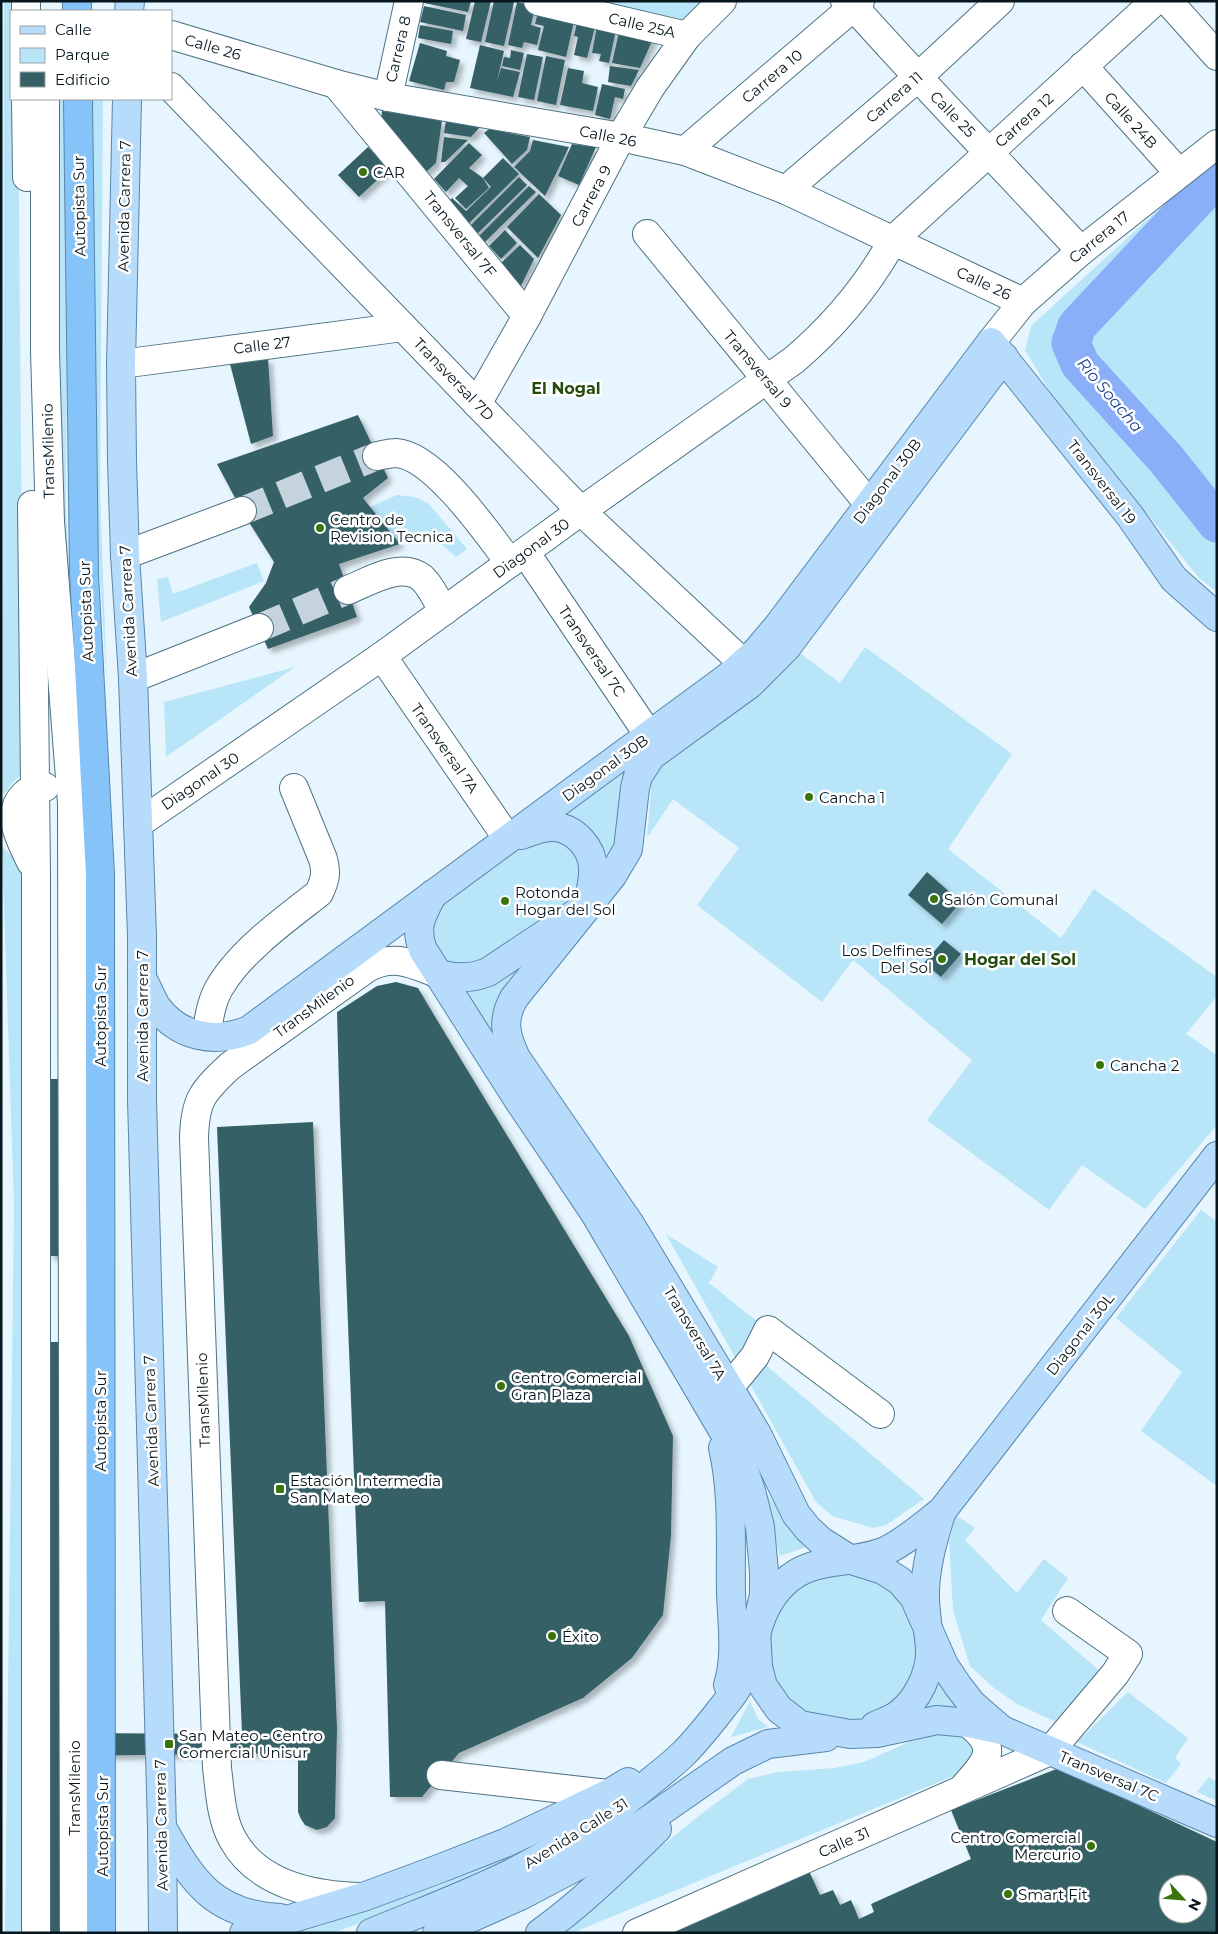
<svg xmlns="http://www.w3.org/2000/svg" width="1218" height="1934" font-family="Montserrat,sans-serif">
	<defs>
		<filter id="shadow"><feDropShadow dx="4.5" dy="4.5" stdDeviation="2.5" flood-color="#0004"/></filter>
	</defs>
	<rect width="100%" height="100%" fill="#e7f6fe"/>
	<!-- green -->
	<g fill="#b9e5f8">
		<polygon points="4,1 18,1 18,11 11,11 11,99 18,99 24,773 15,780 3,795"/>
		<polygon points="589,1 707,1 685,23"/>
		<polygon points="57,99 68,99 66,507 75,707 57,507"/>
		<polygon points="93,99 103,99 100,491 107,686 95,501 91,315"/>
		<polygon points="1217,156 1217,592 1199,578 1053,397 1025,350 1031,326"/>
		<polygon points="397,495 415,497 429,504 467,549 456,557 436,539 414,533 400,544 370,507"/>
		<polygon points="257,563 264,581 161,622 157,579 168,577 173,594"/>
		<polygon points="865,647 1012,754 948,849 1061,938 1094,889 1217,977 1217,996 1186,1034 1217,1055 1217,1125 1145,1209 1082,1165 1049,1210 927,1120 972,1060 853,960 822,1002 697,905 739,848 673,799 647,838 652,775 765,682 796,650 840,683"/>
		<polygon points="295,667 166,757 164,702"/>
		<path d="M635,760l-13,71 -13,29c-12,-25 -19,-35 -46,-45z"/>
		<polygon points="555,835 580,851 581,895 487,958 472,965 446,963 435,945 431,928 443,902 527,841"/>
		<polygon points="2,847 14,858 23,874 23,1933 5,1933 14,1205"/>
		<polygon points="535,952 495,1040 460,988"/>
		<polygon points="1201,1210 1217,1221 1217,1486 1141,1431 1182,1372 1116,1318"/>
		<polygon points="666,1234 718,1267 709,1283 768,1330 755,1356 924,1499 886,1525 873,1528 832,1516 816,1502"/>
		<polygon points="762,1487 806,1547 780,1556"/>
		<polygon points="956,1515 975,1528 965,1540 1017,1593 1044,1559 1068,1578 1041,1620 1102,1673 1056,1722 1017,1704 994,1688 970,1666 953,1610 949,1542"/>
		<circle cx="843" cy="1648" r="75"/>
		<polygon points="938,1680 960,1710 923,1707"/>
		<polygon points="1128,1692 1188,1738 1175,1758 1181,1764 1166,1783 1077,1742"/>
		<polygon points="750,1701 758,1719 768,1727 731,1737"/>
		<polygon points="963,1733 976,1743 972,1759 961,1773 572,1933 556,1933 696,1818 748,1779 778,1772 834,1768 864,1762 911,1741 938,1734"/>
		<polygon points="1209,1777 1217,1782 1217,1801 1197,1792"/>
		<polygon points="602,1810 451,1891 332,1933 300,1933 443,1884 531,1840"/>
	</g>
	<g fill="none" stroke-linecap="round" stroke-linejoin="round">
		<!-- river -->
		<polyline stroke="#8aaff8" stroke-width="39" points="1217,177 1077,326 1071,343 1080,364 1166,459 1217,523"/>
	</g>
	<!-- building -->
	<g fill="#366066" fill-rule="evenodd" filter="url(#shadow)">
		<polygon points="424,1 471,1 468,12 424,3"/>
		<polygon points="475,1 491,1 481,42 466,39"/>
		<polygon points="494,1 514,2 504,46 485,42"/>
		<polygon points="517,2 535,6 531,25 541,28 537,45 524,42 522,48 508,45"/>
		<polygon points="424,6 466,15 463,31 420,22"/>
		<polygon points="539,8 575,17 566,57 538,50 544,26 535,24"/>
		<polygon points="578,18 596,23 587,58 574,55 578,37 574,36"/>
		<polygon points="598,21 617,25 609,63 599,61 601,54 592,53"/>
		<polygon points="621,23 657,30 640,68 612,63"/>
		<polygon points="420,25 453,31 451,44 418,38"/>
		<polygon points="420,43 447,51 446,56 460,60 454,82 446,82 444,90 409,81"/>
		<polygon points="480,45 504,51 497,81 501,68 520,72 513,97 470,88"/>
		<polygon points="511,50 524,53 520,70 502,66 504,57 510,58"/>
		<polygon points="527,54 543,57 534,100 518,97"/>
		<polygon points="546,56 565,60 556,105 537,101"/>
		<polygon points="610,66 639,70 631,86 608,82"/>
		<polygon points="568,68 584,71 582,83 598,87 593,111 560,105"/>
		<polygon points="602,84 625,89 623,99 615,97 610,119 595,115"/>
		<polygon points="382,111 442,120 436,163 425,173 381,121"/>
		<polygon points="446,120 481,126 471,137 444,133"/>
		<polygon points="489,129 530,137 527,150 512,164 484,133"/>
		<polygon points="444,137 468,140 445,162 441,162"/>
		<polygon points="533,140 569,147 545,196 514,167 530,151"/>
		<polygon points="469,143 482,155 469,168 483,178 489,188 466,209 455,198 468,186 459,178 446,192 434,179"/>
		<polygon points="572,144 596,147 579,185 558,176"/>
		<polygon points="368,147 389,169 359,197 338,175"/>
		<polygon points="503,158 519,174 462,230 442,208 452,198 466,211 491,187 483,178"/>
		<polygon points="519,177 527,185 476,235 469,227"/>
		<polygon points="529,186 536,192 485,242 479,236"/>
		<polygon points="539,194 561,215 538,258 507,227"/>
		<polygon points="505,230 517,243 501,259 489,246"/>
		<polygon points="520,245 534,259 521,286 500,264"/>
		<polygon points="268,358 273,436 251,444 230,364"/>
		<polygon points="358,415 388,478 363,498 400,544 339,564 357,617 268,649 249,607 266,583 274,562 242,511 217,464"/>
		<polygon points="927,872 961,902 942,924 908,895"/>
		<polygon points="944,940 961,954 941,977 924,963"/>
		<polygon points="396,982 418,988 437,1020 629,1336 673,1436 671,1535 663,1615 632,1658 583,1698 459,1753 422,1797 390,1797 385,1601 359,1602 340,1122 337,1012 377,986"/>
		<rect x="49" y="1079" width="17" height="177"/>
		<polygon points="313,1122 337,1729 335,1818 327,1827 317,1830 305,1825 301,1819 298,1812 298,1753 69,1756 65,1933 48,1933 49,1342 66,1342 68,1733 242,1734 217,1127"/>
		<path d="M1059,1768l158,74v91h-548l140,-62 11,24 13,-5 7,15 11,-5 8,19 15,-7 -3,-8 100,-45 -20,-49zM1168,1884h30v30h-30z"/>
	</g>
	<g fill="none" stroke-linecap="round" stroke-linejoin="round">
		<!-- minor-tunnel -->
		<g stroke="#c5d4dc" stroke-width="28" stroke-dasharray="28 14" stroke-linecap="butt">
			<polyline points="242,511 377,456"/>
			<polyline points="259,628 348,590"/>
		</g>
		<!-- minor casing -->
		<g stroke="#4e7282" stroke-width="30">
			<g id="minor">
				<polyline points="538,1 687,36"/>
				<path d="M845,1l9,6c74,83 151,162 227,244"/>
				<polyline points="1168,1 1217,56"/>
				<polyline points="26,11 26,1"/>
				<polyline points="171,35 336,84 388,97 621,137 685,151 786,190 1023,302"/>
				<polyline points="1083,66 1179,173"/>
				<polyline points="336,84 527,316"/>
				<polyline points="171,87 581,511 744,664"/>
				<polyline points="388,97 409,1"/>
				<polyline points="26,99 27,177"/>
				<polyline points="45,99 45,351 50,522 72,803 74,1933"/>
				<polyline points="685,151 860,1"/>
				<polyline points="786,190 917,78 1000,1"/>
				<polyline points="647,234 869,504"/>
				<polyline points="991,342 1023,302 1081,251 1217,144"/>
				<polyline points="121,364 403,327"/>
				<polyline points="477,404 527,316 621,137 650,88 687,36 722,1"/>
				<path d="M377,456c6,-1 13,-3 19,-3 38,2 92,81 114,110"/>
				<polyline points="32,505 36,876 36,1933"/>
				<polyline points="525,552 659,750"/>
				<polyline points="125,555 242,511"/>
				<path d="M348,590c20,-8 53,-29 74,-12 9,8 15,23 22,33"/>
				<polyline points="382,656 508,839"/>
				<polyline points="133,678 259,628"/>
				<path d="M138,824l244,-168 199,-145 213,-151c41,-35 73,-73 99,-120l262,-239"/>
				<path d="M31,862c-9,-20 -27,-47 -7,-67 6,-6 13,-8 21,-8"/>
				<path d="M206,1036c3,-17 5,-36 15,-51 21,-35 66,-67 98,-92 6,-13 8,-20 4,-34l-29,-71"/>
				<polyline points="729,1388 755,1356 768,1330 880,1414"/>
				<polyline points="441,1775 608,1794"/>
				<path d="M964,1787c22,-25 37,-38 4,-64"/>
				<path d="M362,1897c-47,-1 -104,-12 -129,-57 -12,-21 -13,-48 -16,-72l-23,-630c1,-38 8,-46 36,-72l137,-98c27,-15 46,-4 72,6"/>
				<polyline points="637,1933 1050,1751 1115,1674 1128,1654 1067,1611"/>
			</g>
		</g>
		<!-- major casing -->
		<g stroke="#5986ab" stroke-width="30">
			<g id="major">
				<polyline points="129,11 130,1"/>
				<polyline points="127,99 121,364 122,461 125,555 133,678 142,936 142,1099 162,1828 163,1933"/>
				<path d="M433,894c-11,20 -19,33 -10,56l94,148 77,114 147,249 10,30 9,36 4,45v23l-8,34 2,38 5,19 16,23 21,16 50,9 27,-1 60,-13 31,3 34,7 215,93"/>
				<path d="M439,974c17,5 32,5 49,-2l99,-66c3,-12 7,-26 6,-39 -1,-19 -18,-38 -37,-40 -12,-1 -24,4 -35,8"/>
				<path d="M142,978c5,9 9,19 14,28 22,31 59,38 93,24l479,-353 28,-25 22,-26 213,-284 139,174 44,63 43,38"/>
				<path d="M723,1448c11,47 7,98 8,145 1,30 6,63 -3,92"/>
				<path d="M875,1726c8,-4 18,-7 24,-12 18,-13 32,-42 31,-64 -1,-20 -6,-40 -5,-60 1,-26 9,-55 17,-79"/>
				<path d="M1002,1730l-30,-26 -14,-18 -14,-21 -30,-68 -14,-16 -17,-11 -32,-10 -30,-19 -13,-12 -12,-15 -39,-80 -127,-210 -114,-166c-10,-22 -15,-37 -2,-60l98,-122 16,-27 7,-61 3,-12 13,-20 99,-72 36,-36 218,-291"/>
				<path d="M163,1829c30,54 52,86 117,89"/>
				<polyline points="244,1933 363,1897 436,1870 505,1843 608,1794 628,1782"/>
				<path d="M371,1933c48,-20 97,-38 143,-61 50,-26 98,-58 141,-94 10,-8 20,-16 29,-25 17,-17 31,-36 46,-55 28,-35 19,-82 54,-115 28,-27 62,-18 96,-30 19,-6 45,-29 62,-42l275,-355"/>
				<polyline points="437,1933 520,1896 579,1865 650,1819 733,1761 768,1744 826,1737"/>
				<path d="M540,1933c43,-31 79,-67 117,-104"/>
			</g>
		</g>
		<!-- highway casing -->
		<g stroke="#5986ab" stroke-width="30">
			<g id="highway">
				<polyline points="77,1 77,11"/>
				<polyline points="78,99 84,573 100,874 101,1933"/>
			</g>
		</g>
		<!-- minor -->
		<use href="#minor" stroke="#fff" stroke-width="28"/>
		<!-- major -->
		<use href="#major" stroke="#b6dbfb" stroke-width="28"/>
		<!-- highway -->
		<use href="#highway" stroke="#85c3f8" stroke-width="28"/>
	</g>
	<!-- markers -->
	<g fill="#39750b" stroke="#fff" stroke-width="2">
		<circle cx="363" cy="172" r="5"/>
		<circle cx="320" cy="528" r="5"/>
		<circle cx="809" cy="797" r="5"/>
		<circle cx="934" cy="899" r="5"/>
		<circle cx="505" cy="901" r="5"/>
		<circle cx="942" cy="959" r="5"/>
		<circle cx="1100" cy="1065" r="5"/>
		<circle cx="501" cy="1386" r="5"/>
		<rect x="275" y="1484" width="10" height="10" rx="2.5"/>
		<circle cx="552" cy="1636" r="5"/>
		<rect x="164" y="1739" width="10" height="10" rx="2.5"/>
		<circle cx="1091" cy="1846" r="5"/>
		<circle cx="1008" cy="1894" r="5"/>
	</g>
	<g text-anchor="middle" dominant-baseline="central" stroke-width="5" stroke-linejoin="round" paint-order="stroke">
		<!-- street labels -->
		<g font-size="15" fill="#07161c" stroke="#fff">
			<text transform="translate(642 25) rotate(13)">Calle 25A</text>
			<text transform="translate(213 47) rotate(16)">Calle 26</text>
			<text transform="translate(398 49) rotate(-77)">Carrera 8</text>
			<text transform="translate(772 76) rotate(-40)">Carrera 10</text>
			<text transform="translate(894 97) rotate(-41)">Carrera 11</text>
			<text transform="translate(953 114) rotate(46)">Calle 25</text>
			<text transform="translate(1024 120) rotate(-42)">Carrera 12</text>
			<text transform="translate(1131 120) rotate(48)">Calle 24B</text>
			<text transform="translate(608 136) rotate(11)">Calle 26</text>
			<text transform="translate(591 196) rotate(-62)">Carrera 9</text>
			<text transform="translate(79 206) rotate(-91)">Autopista Sur</text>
			<text transform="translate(124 206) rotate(-89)">Avenida Carrera 7</text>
			<text transform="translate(460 234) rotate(51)">Transversal 7F</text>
			<text transform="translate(1099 237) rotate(-39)">Carrera 17</text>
			<text transform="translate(984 283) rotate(25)">Calle 26</text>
			<text transform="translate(262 345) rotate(-7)">Calle 27</text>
			<text transform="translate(758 369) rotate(50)">Transversal 9</text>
			<text transform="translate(454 379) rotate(46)">Transversal 7D</text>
			<text transform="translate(48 451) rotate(-91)">TransMilenio</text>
			<text transform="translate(887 481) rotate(-53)">Diagonal 30B</text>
			<text transform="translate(1102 482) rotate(52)">Transversal 19</text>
			<text transform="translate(531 548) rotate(-36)">Diagonal 30</text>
			<text transform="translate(86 611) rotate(-92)">Autopista Sur</text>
			<text transform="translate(128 611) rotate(-93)">Avenida Carrera 7</text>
			<text transform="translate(592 651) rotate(56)">Transversal 7C</text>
			<text transform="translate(445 748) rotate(55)">Transversal 7A</text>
			<text transform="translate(605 768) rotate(-36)">Diagonal 30B</text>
			<text transform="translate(200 781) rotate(-34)">Diagonal 30</text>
			<text transform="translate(314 1006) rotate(-36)">TransMilenio</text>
			<text transform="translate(100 1016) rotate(-90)">Autopista Sur</text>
			<text transform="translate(142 1016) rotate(-90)">Avenida Carrera 7</text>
			<text transform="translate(695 1333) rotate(59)">Transversal 7A</text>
			<text transform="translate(1080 1334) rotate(-52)">Diagonal 30L</text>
			<text transform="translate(203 1400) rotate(-92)">TransMilenio</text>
			<text transform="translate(100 1421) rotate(-90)">Autopista Sur</text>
			<text transform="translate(151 1421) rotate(-92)">Avenida Carrera 7</text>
			<text transform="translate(1109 1776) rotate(23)">Transversal 7C</text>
			<text transform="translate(74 1788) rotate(-90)">TransMilenio</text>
			<text transform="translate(161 1825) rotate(-91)">Avenida Carrera 7</text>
			<text transform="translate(102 1826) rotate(-90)">Autopista Sur</text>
			<text transform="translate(576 1833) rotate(-32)">Avenida Calle 31</text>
			<text transform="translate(844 1842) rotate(-24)">Calle 31</text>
		</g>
		<!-- poi labels -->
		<g font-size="15" fill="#07161c" stroke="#fff" text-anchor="start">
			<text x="373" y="172">CAR</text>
			<text x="330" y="519">Centro de<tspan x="330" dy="17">Revision Tecnica</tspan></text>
			<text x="819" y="797">Cancha 1</text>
			<text x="515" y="892">Rotonda<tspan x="515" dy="17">Hogar del Sol</tspan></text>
			<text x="944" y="899">Salón Comunal</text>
			<text x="932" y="950" text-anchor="end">Los Delfines<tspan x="932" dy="17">Del Sol</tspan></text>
			<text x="1110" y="1065">Cancha 2</text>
			<text x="511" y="1377">Centro Comercial<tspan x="511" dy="17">Gran Plaza</tspan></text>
			<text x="290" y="1480">Estación Intermedia<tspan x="290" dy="17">San Mateo</tspan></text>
			<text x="562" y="1636">Éxito</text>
			<text x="179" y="1735">San Mateo - Centro<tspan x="179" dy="17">Comercial Unisur</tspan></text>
			<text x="1081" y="1837" text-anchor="end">Centro Comercial<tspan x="1081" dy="17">Mercurio</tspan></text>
			<text x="1018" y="1894">Smart Fit</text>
		</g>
		<!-- neighbourhood labels -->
		<g font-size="16" font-weight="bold" fill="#254c0d" stroke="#fff">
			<text x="566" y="388">El Nogal</text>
			<text x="1020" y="959">Hogar del Sol</text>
		</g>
		<!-- water labels -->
		<g font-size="16" font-style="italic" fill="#1d4395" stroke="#fff">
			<text transform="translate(1110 395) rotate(50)">Río Soacha</text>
		</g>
	</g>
	<!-- border -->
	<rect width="1218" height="1934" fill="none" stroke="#07161c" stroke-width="5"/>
	<!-- legend -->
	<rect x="10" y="10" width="162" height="90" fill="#ffffff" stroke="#9ca2a4"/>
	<rect x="20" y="26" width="25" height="8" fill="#b6dbfb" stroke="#9ca2a4"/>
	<text x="55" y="35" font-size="15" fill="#07161c">Calle</text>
	<rect x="20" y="48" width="25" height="15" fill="#b9e5f8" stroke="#9ca2a4"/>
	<text x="55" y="60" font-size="15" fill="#07161c">Parque</text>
	<rect x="20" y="72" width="25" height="15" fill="#366066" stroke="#9ca2a4"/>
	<text x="55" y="85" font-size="15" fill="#07161c">Edificio</text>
	<!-- north arrow -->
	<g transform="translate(1183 1899) rotate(116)"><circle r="24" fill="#ffffff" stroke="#9ca2a4"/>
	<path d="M0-4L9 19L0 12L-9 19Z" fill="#39750b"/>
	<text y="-8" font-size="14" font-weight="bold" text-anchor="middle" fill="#07161c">N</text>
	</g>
</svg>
